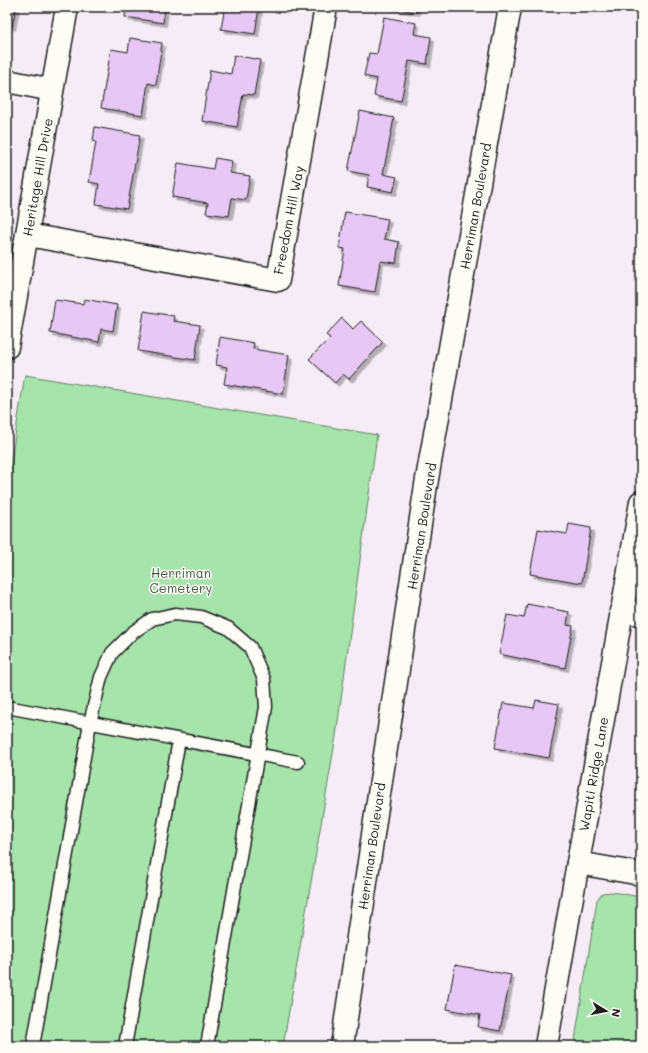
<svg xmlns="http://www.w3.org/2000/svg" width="648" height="1053" font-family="Mali,sans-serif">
	<defs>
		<filter id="shadow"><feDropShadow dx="3.5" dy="3.5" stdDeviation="0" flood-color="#0004"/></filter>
	</defs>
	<rect width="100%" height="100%" fill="#f6ecf6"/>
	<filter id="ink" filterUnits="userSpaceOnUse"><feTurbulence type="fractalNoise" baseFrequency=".025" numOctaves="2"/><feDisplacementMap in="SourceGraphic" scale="8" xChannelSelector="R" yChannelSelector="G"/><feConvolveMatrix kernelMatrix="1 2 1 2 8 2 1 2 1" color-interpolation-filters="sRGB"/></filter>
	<g filter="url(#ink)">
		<!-- green -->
		<g fill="#a6e4ac" stroke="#618064">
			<polygon points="25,375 377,435 336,736 283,1046 7,1046 7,485"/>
			<polygon points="612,892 641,897 641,1046 574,1046 597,900 602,893"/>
		</g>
		<!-- building -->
		<g fill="#e7c8f5" stroke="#1c1c1c" filter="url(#shadow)">
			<polygon points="7,7 16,7 12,27 7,26"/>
			<polygon points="126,7 165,7 163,23 125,17"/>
			<polygon points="225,7 259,7 255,34 221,29"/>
			<polygon points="388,7 417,7 416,12"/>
			<polygon points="384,17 416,23 414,34 431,37 427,64 409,61 401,101 374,96 377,79 364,76 369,53 377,54"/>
			<polygon points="130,38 162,43 156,85 148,83 143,115 101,108 111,49 128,52"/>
			<polygon points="234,55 260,60 254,95 243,94 237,127 202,121 210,70 231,74"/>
			<polygon points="360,111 394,118 383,174 397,177 393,192 367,187 369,175 348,171"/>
			<polygon points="95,127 140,135 127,209 96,204 99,184 89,182 96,142 93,141"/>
			<polygon points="215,158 232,161 230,173 250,176 246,200 232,198 229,216 206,213 208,203 172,197 178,163 213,169"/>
			<polygon points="345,212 388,219 384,239 399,242 396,263 380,261 375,292 339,286 345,249 339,248"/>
			<polygon points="84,299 117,305 113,331 101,329 99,342 50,333 55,300 83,304"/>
			<polygon points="144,311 174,316 173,321 200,325 195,360 138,351"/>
			<polygon points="342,318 353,329 361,321 383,342 349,379 343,374 335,383 309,359 330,338 326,335"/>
			<polygon points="220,337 254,343 253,349 289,355 283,394 224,384 227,367 216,365"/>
			<polygon points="569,524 591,528 582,583 530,574 538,529 567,534"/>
			<polygon points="527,604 569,612 567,625 573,626 565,668 499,654 507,615 524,618"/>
			<polygon points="536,700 559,704 549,758 495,748 503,703 534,708"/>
			<polygon points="455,965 511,975 500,1031 478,1027 480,1015 447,1009"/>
		</g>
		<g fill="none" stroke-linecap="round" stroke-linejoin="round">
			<!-- service casing -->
			<g stroke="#1c1c1c" stroke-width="15">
				<g id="service">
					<polyline points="7,707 298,762"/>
					<polyline points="33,1046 90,723 101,677 112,653 132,633 152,619 175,614 201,617 228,628 250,647 264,679 266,707 207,1046"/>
					<polyline points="125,1046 179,740"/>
				</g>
			</g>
			<!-- minor casing -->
			<g stroke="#1c1c1c" stroke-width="25">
				<g id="minor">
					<polyline points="7,81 52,90"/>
					<polyline points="28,235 278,280 326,7"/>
					<polyline points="7,347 67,7"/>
					<polyline points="621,611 641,614"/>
					<polyline points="578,863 641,874"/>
					<polyline points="546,1046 641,502"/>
				</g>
			</g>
			<!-- tertiary casing -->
			<g stroke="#1c1c1c" stroke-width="25">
				<polyline id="tertiary" points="342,1046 376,814 426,485 510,7"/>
			</g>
			<!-- service -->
			<use href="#service" stroke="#fdfcf7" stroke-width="12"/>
			<!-- minor -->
			<use href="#minor" stroke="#fdfcf7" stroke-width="22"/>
			<!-- tertiary -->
			<use href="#tertiary" stroke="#fdfcf7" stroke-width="22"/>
		</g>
	</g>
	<g text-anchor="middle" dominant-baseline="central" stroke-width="3" stroke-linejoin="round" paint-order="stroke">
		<!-- street labels -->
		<g font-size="13" fill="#1c1c1c" stroke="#fdfcf7">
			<text transform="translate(37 177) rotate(-80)">Heritage Hill Drive</text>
			<text transform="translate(475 206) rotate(-80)">Herriman Boulevard</text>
			<text transform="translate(288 220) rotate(-79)">Freedom Hill Way</text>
			<text transform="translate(421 526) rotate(-81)">Herriman Boulevard</text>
			<text transform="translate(593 774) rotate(-80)">Wapiti Ridge Lane</text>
			<text transform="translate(371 846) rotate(-82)">Herriman Boulevard</text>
		</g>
		<!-- park labels -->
		<g font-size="13" fill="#455847" stroke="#fdfcf7">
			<text x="181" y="572">Herriman<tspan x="181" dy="15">Cemetery</tspan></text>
		</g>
	</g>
	<!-- margin -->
	<rect width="648" height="1053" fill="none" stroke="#fdfcf7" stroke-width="24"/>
	<rect x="12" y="12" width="624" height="1029" fill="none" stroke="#1c1c1c" stroke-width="1.5" filter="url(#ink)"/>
	<!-- north arrow -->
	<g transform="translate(606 1011) rotate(100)" stroke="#fdfcf7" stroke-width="3" paint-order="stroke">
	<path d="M0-3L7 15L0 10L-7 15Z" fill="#1c1c1c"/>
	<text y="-6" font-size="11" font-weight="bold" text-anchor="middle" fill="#1c1c1c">N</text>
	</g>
</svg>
